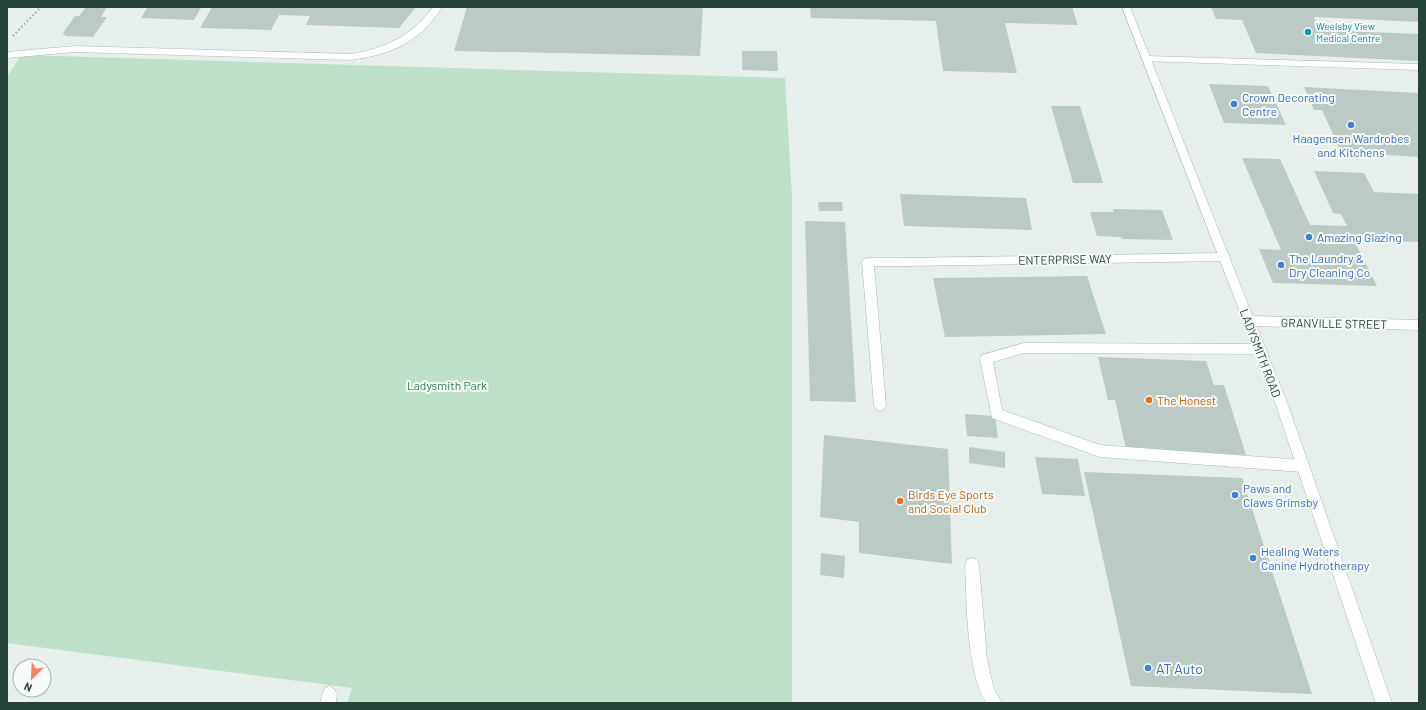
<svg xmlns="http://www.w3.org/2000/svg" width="1426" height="710" font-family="Barlow,sans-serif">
	<rect width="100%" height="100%" fill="#e6efeb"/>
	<!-- green -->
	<polygon fill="#bfe0c8" points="21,55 785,78 792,196 792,703 347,703 352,688 7,643 7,77"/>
	<!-- building -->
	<g fill="#bbcac4">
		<polygon points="86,7 107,7 101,17 107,17 93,37 66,36 63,33 75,16 79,16"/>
		<polygon points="148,7 201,7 194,20 141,18"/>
		<polygon points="212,7 416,7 399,28 306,25 310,16 279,15 271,30 200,28"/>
		<polygon points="467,7 703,7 700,56 454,51"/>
		<polygon points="810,7 1072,7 1078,25 1005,23 1017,73 943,71 936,21 811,18"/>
		<polygon points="1211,7 1418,7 1419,22 1314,17 1320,30 1419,34 1419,61 1256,53 1242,20 1216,19"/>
		<polygon points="742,51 777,51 778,71 742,70"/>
		<polygon points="1209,84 1268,86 1286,125 1224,123"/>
		<polygon points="1304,87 1419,93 1419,157 1341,152 1322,110 1314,110"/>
		<polygon points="1051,106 1080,106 1103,183 1073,183"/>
		<polygon points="1242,158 1280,159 1310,225 1347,226 1341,214 1333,213 1314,171 1364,173 1374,192 1419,194 1419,242 1354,240 1377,286 1273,283 1259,249 1281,250"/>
		<polygon points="900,194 1026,198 1032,230 904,226"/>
		<polygon points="818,202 842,202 843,211 819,211"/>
		<polygon points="1113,209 1162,210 1173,240 1122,239 1121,237 1097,236 1090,212 1114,212"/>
		<polygon points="805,221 845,222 856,402 810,401"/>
		<polygon points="1087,276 1106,334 945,337 933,278"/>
		<polygon points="1098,357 1206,361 1214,385 1224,385 1246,455 1126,449 1115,400 1108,400"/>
		<polygon points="965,414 995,416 998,438 967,436"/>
		<polygon points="824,435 948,449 952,564 859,553 859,522 820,517"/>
		<polygon points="969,447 1005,452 1005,468 969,463"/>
		<polygon points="1035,457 1078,459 1085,496 1042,494"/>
		<polygon points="1084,472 1242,478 1312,694 1131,686"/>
		<polygon points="821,553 845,556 844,578 820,575"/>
	</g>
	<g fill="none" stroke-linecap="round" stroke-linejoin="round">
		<!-- lane casing -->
		<g stroke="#a8b8b2" stroke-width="1">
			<g id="lane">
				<path d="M433,7h9c-23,36 -50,47 -91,53l-276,-8 -68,6v-6l68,-6 276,8c35,-6 61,-18 82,-47z"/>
				<polygon points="1146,56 1419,64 1419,70 1143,61 1143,57"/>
				<polygon points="868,258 906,258 910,259 912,262 910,265 906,266 874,266 886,405 884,409 880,411 876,409 874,405 862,262 864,259"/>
				<polygon points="1024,343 1260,344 1264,345 1266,349 1264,353 1260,354 1024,353 993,362 1002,410 1100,445 1302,460 1307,462 1308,466 1307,470 1302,472 1100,457 992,418 980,359 982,355"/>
				<path d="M972,558l5,2 2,5 8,94 7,30 8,14h-16c-20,-34 -19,-99 -21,-138l2,-5z"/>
			</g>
		</g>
		<!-- street casing -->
		<g stroke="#a8b8b2" stroke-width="1">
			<g id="street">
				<polygon points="1224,253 1228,254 1230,257 1228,260 1224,261 906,266 902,265 900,262 902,259 906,258"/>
				<polygon points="1250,316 1419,320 1419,330 1250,326 1246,324 1244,321 1246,318"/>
				<polygon points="329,686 334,689 337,694 336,703 320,703 324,689"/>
			</g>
		</g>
		<!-- secondary casing -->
		<g stroke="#a4bbb3" stroke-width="1">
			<polygon id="secondary" points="1122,7 1130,7 1288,405 1392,703 1376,703 1276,405"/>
		</g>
		<!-- path -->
		<polyline stroke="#86b3a5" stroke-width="2" stroke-dasharray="1.5 2.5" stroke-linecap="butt" points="13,36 41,7"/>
		<!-- lane -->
		<use href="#lane" fill="#fff" fill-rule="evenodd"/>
		<!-- street -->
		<use href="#street" fill="#fff" fill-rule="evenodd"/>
		<!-- secondary -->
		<use href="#secondary" fill="#fff" fill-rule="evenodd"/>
	</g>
	<!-- markers -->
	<circle fill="#0f9aa8" stroke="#f7fbf9" stroke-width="1.5" cx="1308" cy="32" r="4"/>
	<g fill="#3f7fe0" stroke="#f7fbf9" stroke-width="1.5">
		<circle cx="1234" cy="104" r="4"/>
		<circle cx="1351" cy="125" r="4"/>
		<circle cx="1309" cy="237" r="4"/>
		<circle cx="1281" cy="265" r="4"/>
		<circle cx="1235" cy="495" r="4"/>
		<circle cx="1253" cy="558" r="4"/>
		<circle cx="1148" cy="668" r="4"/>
	</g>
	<g fill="#e8710a" stroke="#f7fbf9" stroke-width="1.5">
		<circle cx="1149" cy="400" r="4"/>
		<circle cx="900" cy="501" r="4"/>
	</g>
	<g text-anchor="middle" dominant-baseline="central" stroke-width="4" stroke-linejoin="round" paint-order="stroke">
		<!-- far-culture labels -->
		<g font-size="10" fill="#0d838f" stroke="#f7fbf9" text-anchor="start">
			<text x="1316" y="26">Weelsby View<tspan x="1316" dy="12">Medical Centre</tspan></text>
		</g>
		<!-- shop labels -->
		<g font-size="12" fill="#366cbe" stroke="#f7fbf9" text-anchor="start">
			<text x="1242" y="97">Crown Decorating<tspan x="1242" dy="14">Centre</tspan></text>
			<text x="1351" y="138" text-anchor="middle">Haagensen Wardrobes<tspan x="1351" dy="14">and Kitchens</tspan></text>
			<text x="1317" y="237">Amazing Glazing</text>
			<text x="1289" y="258">The Laundry &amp;<tspan x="1289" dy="14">Dry Cleaning Co</tspan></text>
			<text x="1243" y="488">Paws and<tspan x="1243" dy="14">Claws Grimsby</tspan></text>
			<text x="1261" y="551">Healing Waters<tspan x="1261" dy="14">Canine Hydrotherapy</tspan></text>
		</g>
		<!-- street labels -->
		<g font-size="12" fill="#24423a" stroke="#f7fbf9">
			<text transform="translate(1065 259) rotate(-1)">ENTERPRISE WAY</text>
			<text transform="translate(1334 323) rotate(1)">GRANVILLE STREET</text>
			<text transform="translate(1261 353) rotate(69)">LADYSMITH ROAD</text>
		</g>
		<!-- park labels -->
		<g font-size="12" fill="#2d7a4b" stroke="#f7fbf9">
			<text x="447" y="385">Ladysmith Park</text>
		</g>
		<!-- food labels -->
		<g font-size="12" fill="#c56008" stroke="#f7fbf9" text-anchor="start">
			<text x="1157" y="400">The Honest</text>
			<text x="908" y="494">Birds Eye Sports<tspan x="908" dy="14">and Social Club</tspan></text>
		</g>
		<!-- near-shop labels -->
		<g font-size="14" fill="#366cbe" stroke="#f7fbf9" text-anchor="start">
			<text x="1156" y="668">AT Auto</text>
		</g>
	</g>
	<!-- border -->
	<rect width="1426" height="710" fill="none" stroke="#24423a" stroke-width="16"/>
	<!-- north arrow -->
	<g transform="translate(32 678) rotate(204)"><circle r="19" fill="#f7fbf9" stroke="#a3b1ad"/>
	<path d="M0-3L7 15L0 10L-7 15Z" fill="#f4845f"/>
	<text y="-6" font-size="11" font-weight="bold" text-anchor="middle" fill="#24423a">N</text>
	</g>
</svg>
